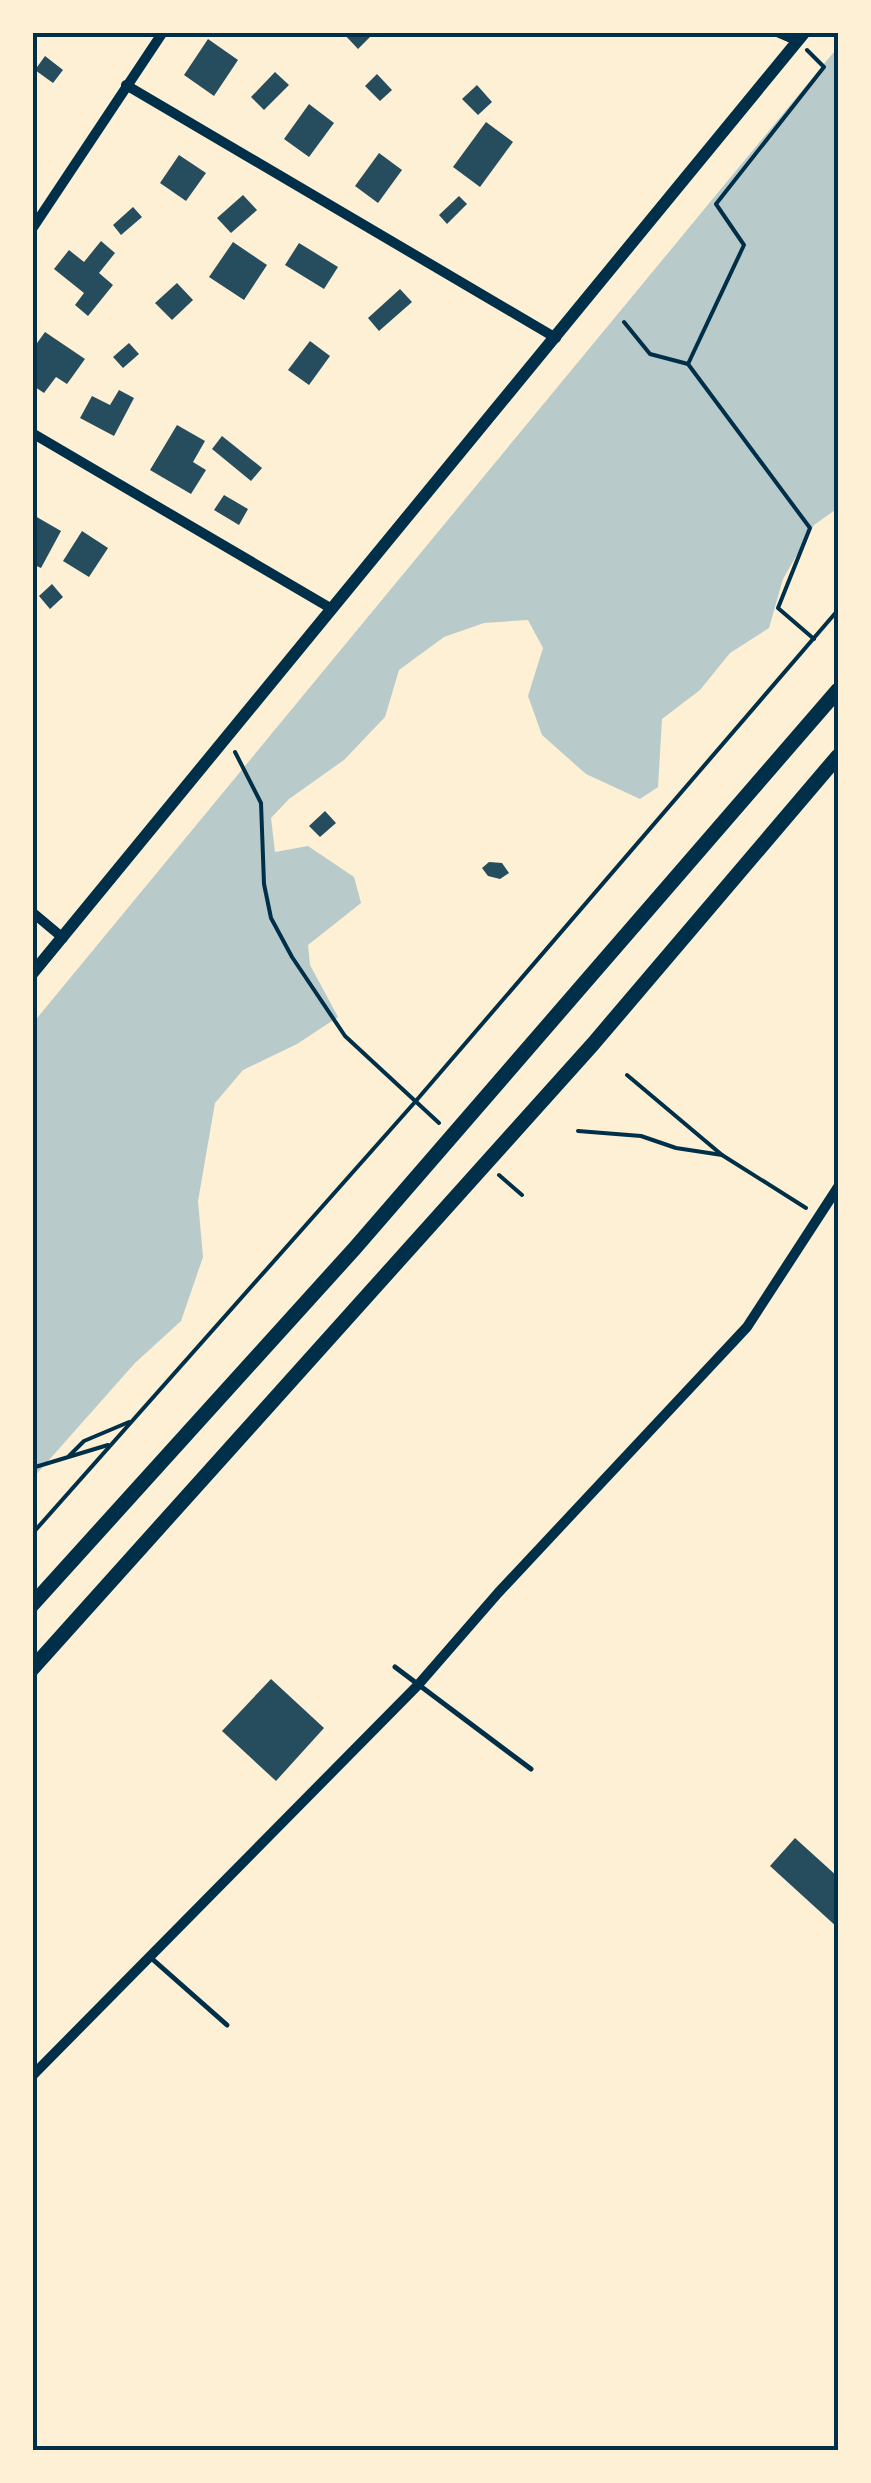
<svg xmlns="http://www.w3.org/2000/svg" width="871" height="2483" font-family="'Work Sans',sans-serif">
	<rect width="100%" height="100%" fill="#fdf0d5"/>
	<!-- green -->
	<polygon fill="#b9caca" points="838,47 838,508 814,525 783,579 769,628 730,653 700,690 662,719 658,787 640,799 586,774 542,735 528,696 543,648 528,620 484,623 444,637 399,670 385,717 344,760 289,799 271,818 275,852 308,846 354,877 361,903 308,945 310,965 338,1017 297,1044 243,1070 215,1103 198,1201 203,1257 181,1321 135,1363 33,1478 33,1023"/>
	<!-- building -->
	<g fill="#264d5e">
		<polygon points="342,32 375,32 358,49"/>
		<polygon points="208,39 238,60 214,96 184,75"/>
		<polygon points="45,56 63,70 53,83 35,70"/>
		<polygon points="275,72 289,85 264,110 251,97"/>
		<polygon points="377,74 392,90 380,101 365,86"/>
		<polygon points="477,85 492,102 478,115 462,99"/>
		<polygon points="309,104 334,123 309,157 284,139"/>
		<polygon points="486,122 513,142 480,187 453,167"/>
		<polygon points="379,153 402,170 378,203 355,186"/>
		<polygon points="179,155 206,173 186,201 160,183"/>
		<polygon points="243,195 257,210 231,233 217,218"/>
		<polygon points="459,196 467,204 447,224 439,215"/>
		<polygon points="133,207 142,217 121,235 113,225"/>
		<polygon points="101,241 115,253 99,273 113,285 88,316 75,305 84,293 54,269 69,250 84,262"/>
		<polygon points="233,242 267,265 244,300 209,277"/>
		<polygon points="299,243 338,267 324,289 285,265"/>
		<polygon points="177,283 193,300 172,320 155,303"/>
		<polygon points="400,289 412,302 379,331 368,318"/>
		<polygon points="45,332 85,359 67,384 56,377 44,393 32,385 32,350"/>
		<polygon points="310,341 330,356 309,385 288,370"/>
		<polygon points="129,343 139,354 123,368 113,357"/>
		<polygon points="119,390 134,398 114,436 80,418 92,396 110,405"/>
		<polygon points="177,425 205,441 193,462 206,470 191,494 150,470"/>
		<polygon points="222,436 262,468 251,481 212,449"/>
		<polygon points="224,495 248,509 239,525 214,510"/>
		<polygon points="35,516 61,531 41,568 32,564"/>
		<polygon points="82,531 108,548 89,577 63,561"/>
		<polygon points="52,584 63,597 50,609 39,596"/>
		<polygon points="325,811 336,823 320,837 309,826"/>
		<polygon points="489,862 502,863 509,873 500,879 488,876 482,868"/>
		<polygon points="271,1679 324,1728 276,1781 222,1731"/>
		<polygon points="795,1838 838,1877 838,1928 770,1866"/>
	</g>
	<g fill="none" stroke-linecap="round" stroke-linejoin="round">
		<!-- path -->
		<g stroke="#003049" stroke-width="4">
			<polyline points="624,322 650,354 688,364 810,528 778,608 814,639"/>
			<polyline points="688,364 744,245 716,204 824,67 807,50"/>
			<polyline points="235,752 261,803 264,884 271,918 292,957 345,1036 439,1123"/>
			<polyline points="627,1075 722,1155 806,1208"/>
			<polyline points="578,1131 641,1136 676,1148 722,1155"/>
			<polyline points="499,1175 522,1195"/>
			<polyline points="69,1456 84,1441 129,1422"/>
			<polyline points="32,1468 108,1445"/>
			<polyline points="32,1534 415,1102 838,610"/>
		</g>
		<!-- service -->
		<g stroke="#003049" stroke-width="5">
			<polyline points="395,1667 531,1769"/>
			<polyline points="150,1957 227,2025"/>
		</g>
		<!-- minor -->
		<g stroke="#003049" stroke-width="10">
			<polyline points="777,32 798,41"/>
			<polyline points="126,85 556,338"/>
			<polyline points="32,229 163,32"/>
			<polyline points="32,433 332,609"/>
			<polyline points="32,912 63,938"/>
			<polyline points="32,2076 418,1685 498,1593 747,1327 838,1187"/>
		</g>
		<!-- tertiary -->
		<polyline stroke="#003049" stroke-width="12" points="32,974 805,32"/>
		<!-- trunk -->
		<g stroke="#003049" stroke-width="15">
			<polyline points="32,1605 355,1248 838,690"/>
			<polyline points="32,1669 593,1044 838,756"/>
		</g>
	</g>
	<!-- border -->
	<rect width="871" height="2483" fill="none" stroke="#fdf0d5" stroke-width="70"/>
	<rect x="35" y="35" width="801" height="2413" fill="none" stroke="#003049" stroke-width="4"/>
</svg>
